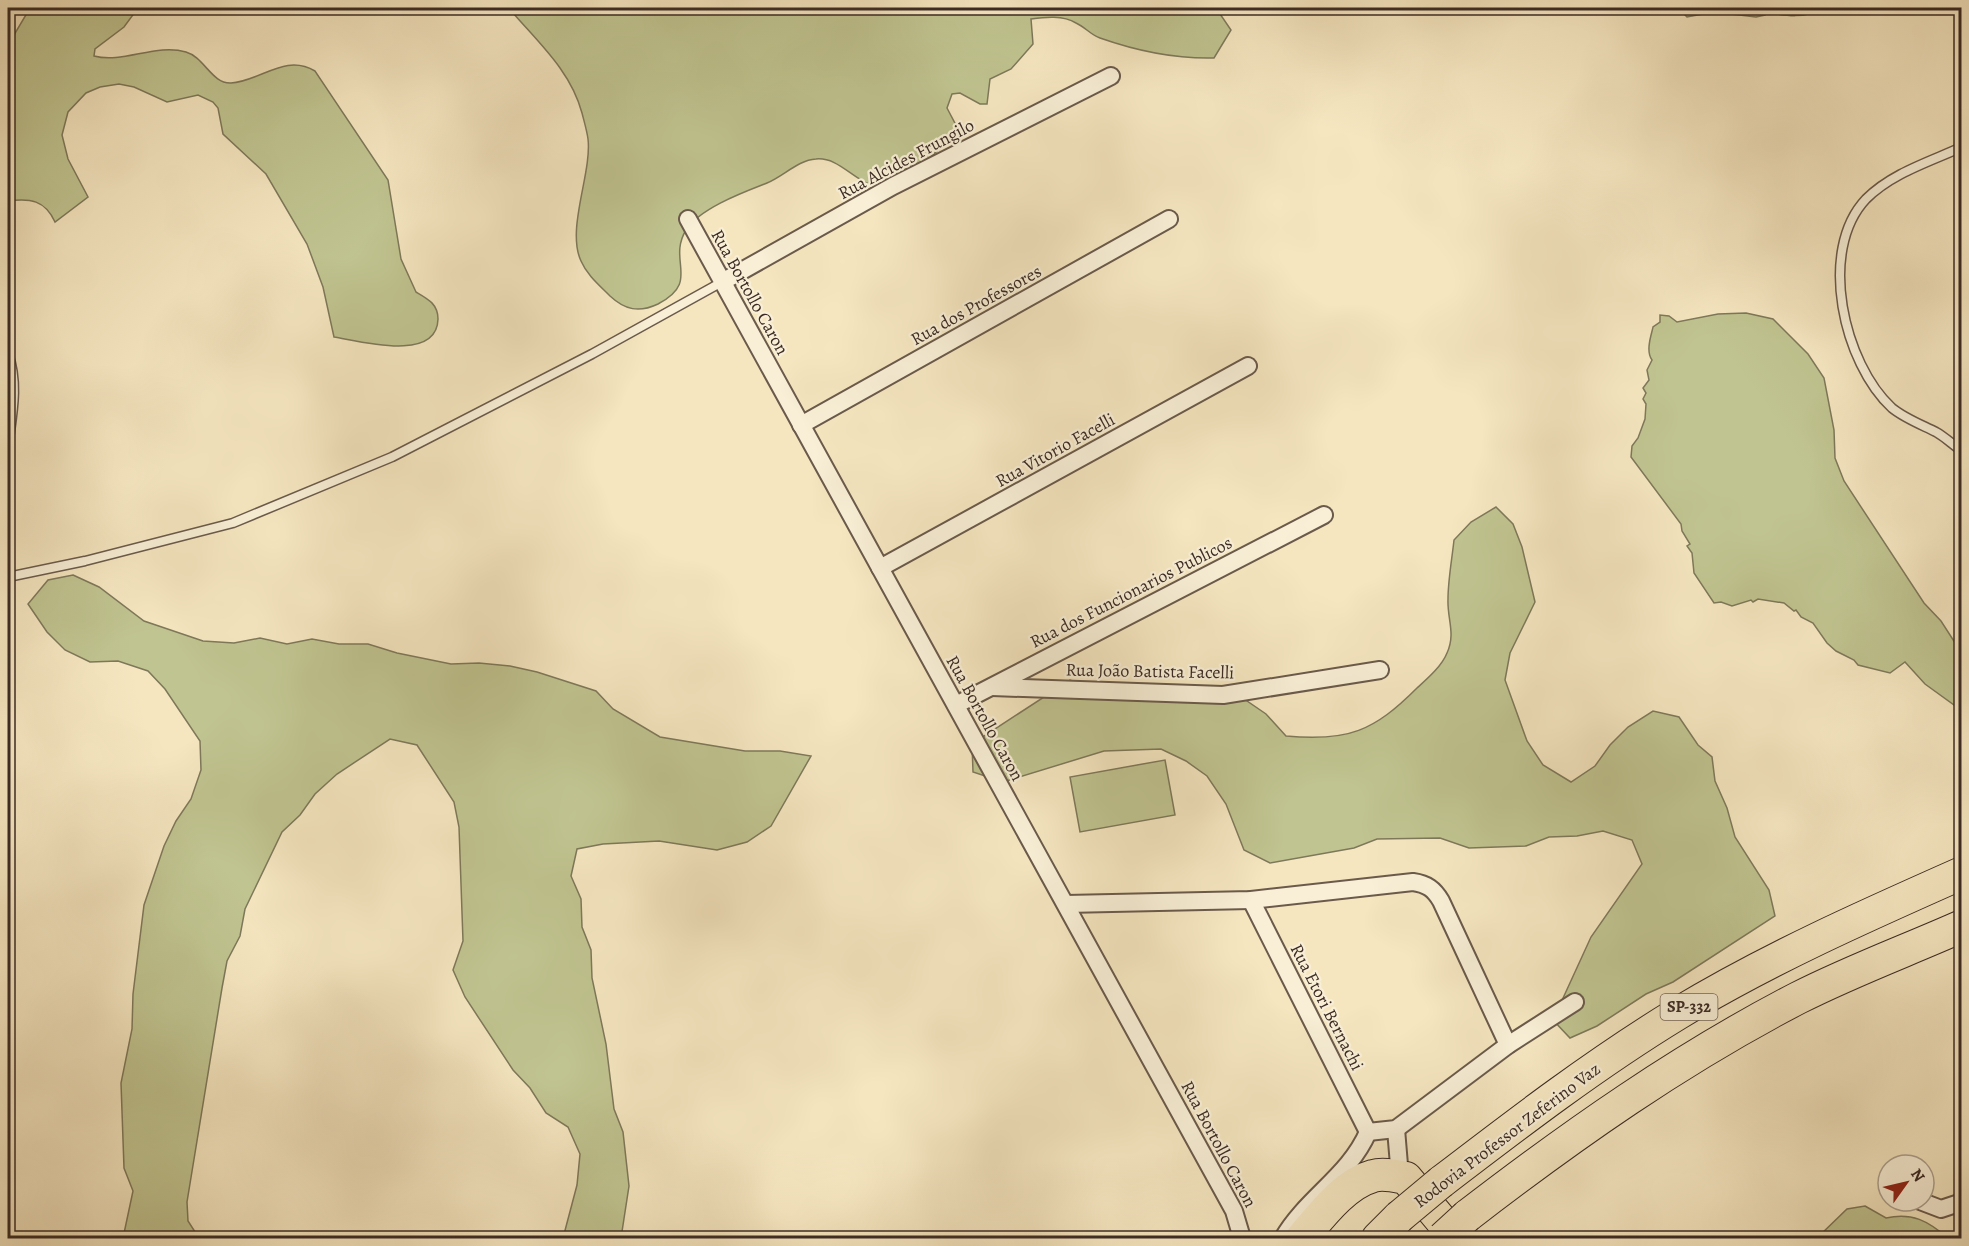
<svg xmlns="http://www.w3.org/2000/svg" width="1969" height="1246" font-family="Alegreya,serif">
	<rect width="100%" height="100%" fill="#f5e6c0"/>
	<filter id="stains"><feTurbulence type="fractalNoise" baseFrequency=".00333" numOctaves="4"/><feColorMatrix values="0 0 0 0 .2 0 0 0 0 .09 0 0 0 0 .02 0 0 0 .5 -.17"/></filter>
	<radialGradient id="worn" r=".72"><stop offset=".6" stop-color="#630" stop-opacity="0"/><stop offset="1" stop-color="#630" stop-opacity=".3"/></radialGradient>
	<!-- green -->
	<g fill="#c0c490" stroke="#7e785a" stroke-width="1.5">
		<path d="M30,8h108l-14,19 -29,22 -1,7c29,8 62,-13 92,-4 18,5 26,32 45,31 30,-2 54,-30 84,-12l73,109 13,79 15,33c12,7 22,12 22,27 -1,44 -79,22 -104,18l-11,-50 -16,-43 -41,-70 -43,-40 -5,-26 -5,-6 -15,-7 -31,7 -33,-15 -15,-3 -19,3 -14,6 -18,19 -6,23 6,24 20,38 -33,25c-10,-22 -25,-24 -47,-21v-156z"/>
		<path d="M491,8h725l15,22 -17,28c-39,1 -77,-7 -114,-20 -9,-3 -15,-11 -24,-15 -13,-8 -31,-6 -45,-4l2,25 -22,25 -21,10 -3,25h-7l-20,-11 -8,1 -5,14 11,21c-13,19 -66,64 -89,55 -18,-7 -32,-27 -53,-25 -18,1 -32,17 -49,24 -23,9 -67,25 -81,47 -19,31 15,52 -28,74 -19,9 -33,6 -48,-8 -11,-11 -23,-21 -29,-35 -15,-32 11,-88 7,-122 -1,-8 -4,-18 -6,-26 -11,-41 -42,-69 -69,-100l-7,-4z"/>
		<path d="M1678,8h146c-19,11 -38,8 -58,4l-1,3 -9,2 -42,-5 -27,5z"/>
		<path d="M1746,313l27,6 35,35 16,24 10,52 1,28 9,23 80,122 17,18 20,31v58l-36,-26 -20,-22 -15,11 -32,-8 -4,-5 -18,-9 -9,-8 -14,-20 -12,-6 -5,-7 -2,1 -10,-8 -26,-4 -5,3 -2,-2 -19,6 -11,-4 -7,1 -20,-30 -2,-20 -5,-7 3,-2 -8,-13 -1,-7 -50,-67 1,-11 6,-8 7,-19 1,-15 -3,-5 3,-6 -3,-5 6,-8 -2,-10 5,-10c-7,-9 0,-27 1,-33l7,-5v-7l9,1 8,6 41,-8z"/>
		<path d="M1496,507l17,17 9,23 13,55 -25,51 -5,27 22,61 16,24 28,17 24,-16 15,-21 18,-18 25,-16 26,6 19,28 14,12 3,24 12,27 8,29 34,53 6,26 -102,66 -27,12 -49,32 -27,12 -17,-18 38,-83 51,-73 -10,-24 -29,-9 -26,5 -28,1 -23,9 -57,2 -29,-10 -63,1 -23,9 -84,15 -26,-13 -18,-46 -19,-28 -21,-15 -25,-12 -57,2 -101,31 -30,-10 -1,-28 98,-64 29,10 145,9 22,15 20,22c62,6 88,-5 131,-48 10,-9 25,-22 30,-35 9,-20 0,-34 1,-54 0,-19 4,-40 6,-59l17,-18z"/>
		<polygon points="73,575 99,587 144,621 203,641 234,643 260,638 287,644 312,639 339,644 368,644 397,653 451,664 479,663 510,666 537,672 596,691 613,709 660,737 745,751 780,751 811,756 771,826 747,842 717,850 659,841 603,844 577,849 571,876 581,899 582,927 591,950 592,978 606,1044 614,1109 623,1132 629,1186 621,1238 563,1238 577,1185 580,1154 568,1127 546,1113 530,1088 513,1070 465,997 453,970 463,941 459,827 454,802 417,745 390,739 337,774 315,794 300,815 282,832 245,909 240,936 227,961 222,988 187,1202 188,1221 199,1238 123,1238 133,1191 124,1168 121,1083 132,1029 133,994 144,905 164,846 176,821 191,799 201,770 200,741 165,689 148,671 118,661 90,662 65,650 47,632 28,604 48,580"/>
		<polygon points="1165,760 1175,815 1080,832 1070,777"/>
		<path d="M1865,1206l21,12c26,-6 42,3 62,20h-131l30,-29z"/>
	</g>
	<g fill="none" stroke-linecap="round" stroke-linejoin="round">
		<!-- lane casing -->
		<g stroke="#6a5a4b" stroke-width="11">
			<g id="lane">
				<path d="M1962,147c-33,15 -70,26 -96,52 -49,52 -22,165 26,209 12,10 30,17 44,24 9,5 17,13 26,19"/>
				<path d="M8,353c11,31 4,62 0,93"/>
				<polyline points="8,577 85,561 233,523 392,457 592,354 722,282"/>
			</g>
		</g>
		<!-- street casing -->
		<g stroke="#6a5a4b" stroke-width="20">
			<g id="street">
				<polyline points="688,219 1234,1211 1242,1238"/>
				<polyline points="722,282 893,186 1111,76"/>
				<polyline points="801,425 1169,219"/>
				<polyline points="880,568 1248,366"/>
				<polyline points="992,687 1223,695 1380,670"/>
				<polyline points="956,705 1324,515"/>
				<polyline points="1251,900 1368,1132"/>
				<path d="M1066,904l185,-4 162,-18c14,2 21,7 28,19l67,144"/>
				<polyline points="1396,1129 1399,1165 1406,1178"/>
				<polyline points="1368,1132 1396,1129 1508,1045 1575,1002"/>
				<polyline points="1920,1201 1941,1209 1962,1202"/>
				<path d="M1283,1238c24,-41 66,-62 85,-106"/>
			</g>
		</g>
		<!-- highway casing -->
		<g stroke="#3b2b24" stroke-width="34">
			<g id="highway">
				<path d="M1441,1182c77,-59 154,-118 236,-168 91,-55 188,-98 285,-141"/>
				<path d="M1467,1216c105,-81 213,-157 331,-218 53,-27 110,-48 164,-72"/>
				<path d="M1302,1238c18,-21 42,-54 71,-62 10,-3 22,0 33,2l50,60"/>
				<polyline points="1378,1238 1399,1217"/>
			</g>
		</g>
		<!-- lane -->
		<use href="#lane" stroke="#f8efd6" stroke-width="8"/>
		<!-- street -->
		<use href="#street" stroke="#f8efd6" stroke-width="16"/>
		<!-- highway -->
		<use href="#highway" stroke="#f5e6c0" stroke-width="32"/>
		<!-- highway-bridge casing -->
		<g stroke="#3b2b24" stroke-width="34" stroke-linecap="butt">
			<g id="highway-bridge">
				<polyline points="1399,1217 1441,1182"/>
				<polyline points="1443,1238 1467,1216"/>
			</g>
		</g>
		<!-- highway-bridge -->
		<use href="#highway-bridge" stroke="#f5e6c0" stroke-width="32"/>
	</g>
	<g text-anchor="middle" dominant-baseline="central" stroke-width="4.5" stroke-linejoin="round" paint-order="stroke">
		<!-- shield labels -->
		<rect fill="#f8efd6" stroke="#746659" stroke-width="1.5" x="1660.5" y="994" width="57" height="26" rx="4.5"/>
		<g font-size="16" font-weight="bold" fill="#3b2b24">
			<text x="1689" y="1007">SP-332</text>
		</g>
		<!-- street labels -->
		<g font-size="18" fill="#3b2b24" stroke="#f8efd6">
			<text transform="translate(906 159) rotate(-28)">Rua Alcides Frungilo</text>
			<text transform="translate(750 292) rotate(61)">Rua Bortollo Caron</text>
			<text transform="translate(976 305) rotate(-29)">Rua dos Professores</text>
			<text transform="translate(1055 450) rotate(-29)">Rua Vitorio Facelli</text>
			<text transform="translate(1131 592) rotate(-27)">Rua dos Funcionarios Publicos</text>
			<text transform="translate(1150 671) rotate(1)">Rua João Batista Facelli</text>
			<text transform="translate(985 718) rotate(61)">Rua Bortollo Caron</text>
			<text transform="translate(1327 1007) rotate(63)">Rua Etori Bernachi</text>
			<text transform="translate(1507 1135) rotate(-37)">Rodovia Professor Zeferino Vaz</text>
			<text transform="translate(1219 1144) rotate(62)">Rua Bortollo Caron</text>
		</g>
	</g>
	<!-- margin -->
	<rect width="1969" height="1246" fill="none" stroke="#f5e6c0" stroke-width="30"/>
	<rect x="9" y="9" width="1951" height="1228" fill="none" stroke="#3b2b24" stroke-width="3"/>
	<rect x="15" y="15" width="1939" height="1216" fill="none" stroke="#3b2b24" stroke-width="1.5"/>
	<!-- north arrow -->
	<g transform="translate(1906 1183) rotate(56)"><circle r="28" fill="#f8efd6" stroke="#aca18f" stroke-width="1.5"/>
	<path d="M0-4.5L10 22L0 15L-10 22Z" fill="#8f2418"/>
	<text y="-9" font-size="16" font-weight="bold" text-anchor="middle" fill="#3b2b24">N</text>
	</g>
	<rect width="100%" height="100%" filter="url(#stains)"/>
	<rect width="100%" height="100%" fill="url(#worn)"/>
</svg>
